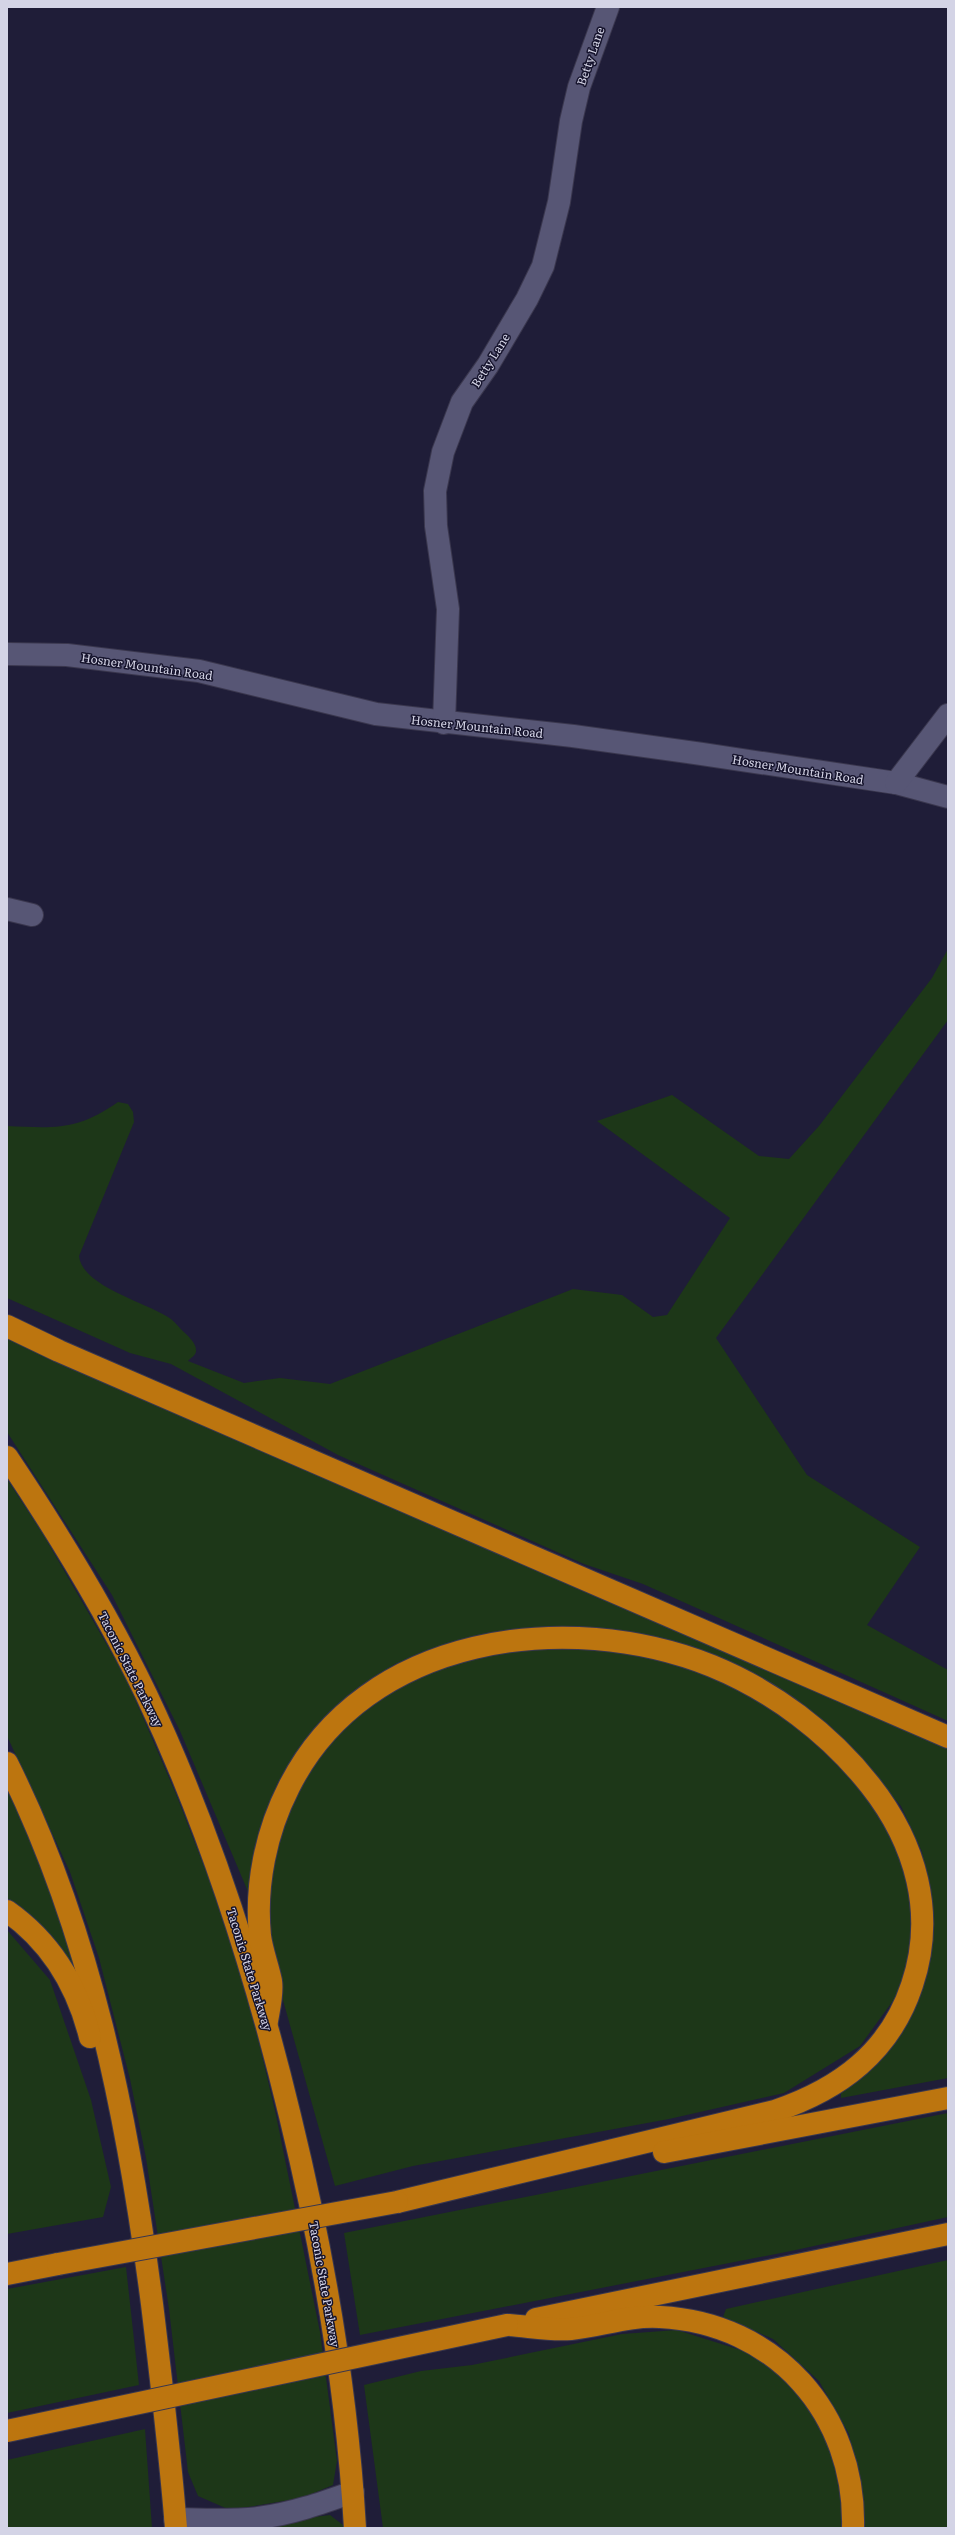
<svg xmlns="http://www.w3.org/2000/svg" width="955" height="2535" font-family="Literata,serif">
	<rect width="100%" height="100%" fill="#1f1d38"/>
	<!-- green -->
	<g fill="#1d3718">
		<path d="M948,949v71l-232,318 91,137 113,72 -53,78 81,45v51l-305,-137 -59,-20 -246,-109 -167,-91 -41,-11 -123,-55v-172c47,2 70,5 111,-24l10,2 5,8 1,10 -55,134c3,31 70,47 92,63 5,4 10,11 15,15 4,4 10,10 10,16 1,5 -6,8 -8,11l56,22 36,-5 50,6 243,-95 49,6 31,22 14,-2 63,-97 -133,-97 75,-26 87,61 30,3 30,-33 113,-148z"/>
		<polygon points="7,1333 948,1745 948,2078 841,2098 841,2093 878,2061 908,2016 928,1972 932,1923 922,1852 901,1806 841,1739 744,1671 496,1635 395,1664 320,1723 277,1784 249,1894 180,1731 112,1595 7,1432"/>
		<polygon points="7,1479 43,1534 126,1678 176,1794 209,1879 248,1996 276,2115 320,2332 337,2461 333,2485 302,2498 230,2510 198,2496 188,2472 169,2309 146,2158 130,2079 99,1958 70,1872 7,1736"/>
		<polygon points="575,1646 654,1657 720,1678 778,1709 829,1749 881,1815 915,1888 915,1942 903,1987 860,2046 784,2093 669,2119 413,2166 335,2186 274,1968 266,1913 276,1844 303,1780 333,1736 374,1700 429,1670 483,1653"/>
		<path d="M7,1786l39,94 31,87 -4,2c-22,-35 -33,-47 -66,-71z"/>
		<polygon points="7,1930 50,1980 91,2100 111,2187 103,2217 7,2234"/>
		<polygon points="948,2113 948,2217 791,2251 360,2335 344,2233"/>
		<polygon points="948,2260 948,2528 861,2528 864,2508 849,2434 819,2381 773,2339 723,2317 726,2309"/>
		<polygon points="126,2267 139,2385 7,2413 7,2289"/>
		<polygon points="677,2330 750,2353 803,2392 835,2444 847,2502 843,2528 383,2528 364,2385 421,2371 472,2365 622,2334"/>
		<polygon points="145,2429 152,2528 7,2528 7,2460"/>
		<polygon points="330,2515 343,2525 343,2528 225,2528"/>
	</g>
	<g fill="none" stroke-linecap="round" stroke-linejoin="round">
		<!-- minor casing -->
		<g stroke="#3a374e" stroke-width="24">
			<g id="minor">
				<polyline points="7,654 67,655 199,671 376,714 573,736 702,754 896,783 948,797"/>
				<polyline points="444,723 448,609 436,526 435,491 443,452 462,402 488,365 527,299 543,266 559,202 571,121 579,87 608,7"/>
				<polyline points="896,783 948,715"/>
				<polyline points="7,909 32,915"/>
				<path d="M175,2519c28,1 56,2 83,-1 33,-4 64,-15 95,-26"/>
			</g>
		</g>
		<!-- highway casing -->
		<g stroke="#3a374e" stroke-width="24">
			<g id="highway">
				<polyline points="7,1326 59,1351 948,1737"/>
				<path d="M7,1457c51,76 99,154 139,237 64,135 109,277 144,422 33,135 57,273 65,412"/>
				<path d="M7,1763c84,168 121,355 145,541 9,74 18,149 24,224"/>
				<path d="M7,1911c44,31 70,74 83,126"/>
				<path d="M267,2021c2,-12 6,-28 4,-40 -3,-15 -9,-30 -11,-45 -5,-51 6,-104 29,-149 76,-152 278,-179 423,-121 61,25 117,67 158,119 46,58 66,129 42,200 -22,67 -72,104 -137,126l-378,91"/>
				<polyline points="664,2152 948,2098"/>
				<polyline points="7,2274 58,2264"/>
				<polyline points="536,2319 948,2234"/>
				<path d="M507,2325c20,1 43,6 64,4 30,-3 58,-14 89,-12 116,6 196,97 193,211"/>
			</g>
		</g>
		<!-- minor -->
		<use href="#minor" stroke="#575675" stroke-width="22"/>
		<!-- highway -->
		<use href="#highway" stroke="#bc750f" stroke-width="22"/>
		<!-- highway-bridge casing -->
		<g stroke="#3a374e" stroke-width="24" stroke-linecap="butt">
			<g id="highway-bridge">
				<polyline points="58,2264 397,2202"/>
				<polyline points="7,2431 507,2325"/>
			</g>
		</g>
		<!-- highway-bridge -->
		<use href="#highway-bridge" stroke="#bc750f" stroke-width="22"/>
	</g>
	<g text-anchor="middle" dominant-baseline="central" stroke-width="3" stroke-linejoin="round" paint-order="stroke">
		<!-- street labels -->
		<g font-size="12" fill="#d4d4e6" stroke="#16142d">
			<text transform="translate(590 56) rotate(-71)">Betty Lane</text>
			<text transform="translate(490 360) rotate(-58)">Betty Lane</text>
			<text transform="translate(147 666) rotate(8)">Hosner Mountain Road</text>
			<text transform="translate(477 726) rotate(6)">Hosner Mountain Road</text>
			<text transform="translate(798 769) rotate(9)">Hosner Mountain Road</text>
			<text transform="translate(131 1669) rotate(63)">Taconic State Parkway</text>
			<text transform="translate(250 1969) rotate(73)">Taconic State Parkway</text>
			<text transform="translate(325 2284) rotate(80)">Taconic State Parkway</text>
		</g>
	</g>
	<!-- border -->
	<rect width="955" height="2535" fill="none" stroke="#d4d4e6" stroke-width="16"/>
</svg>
